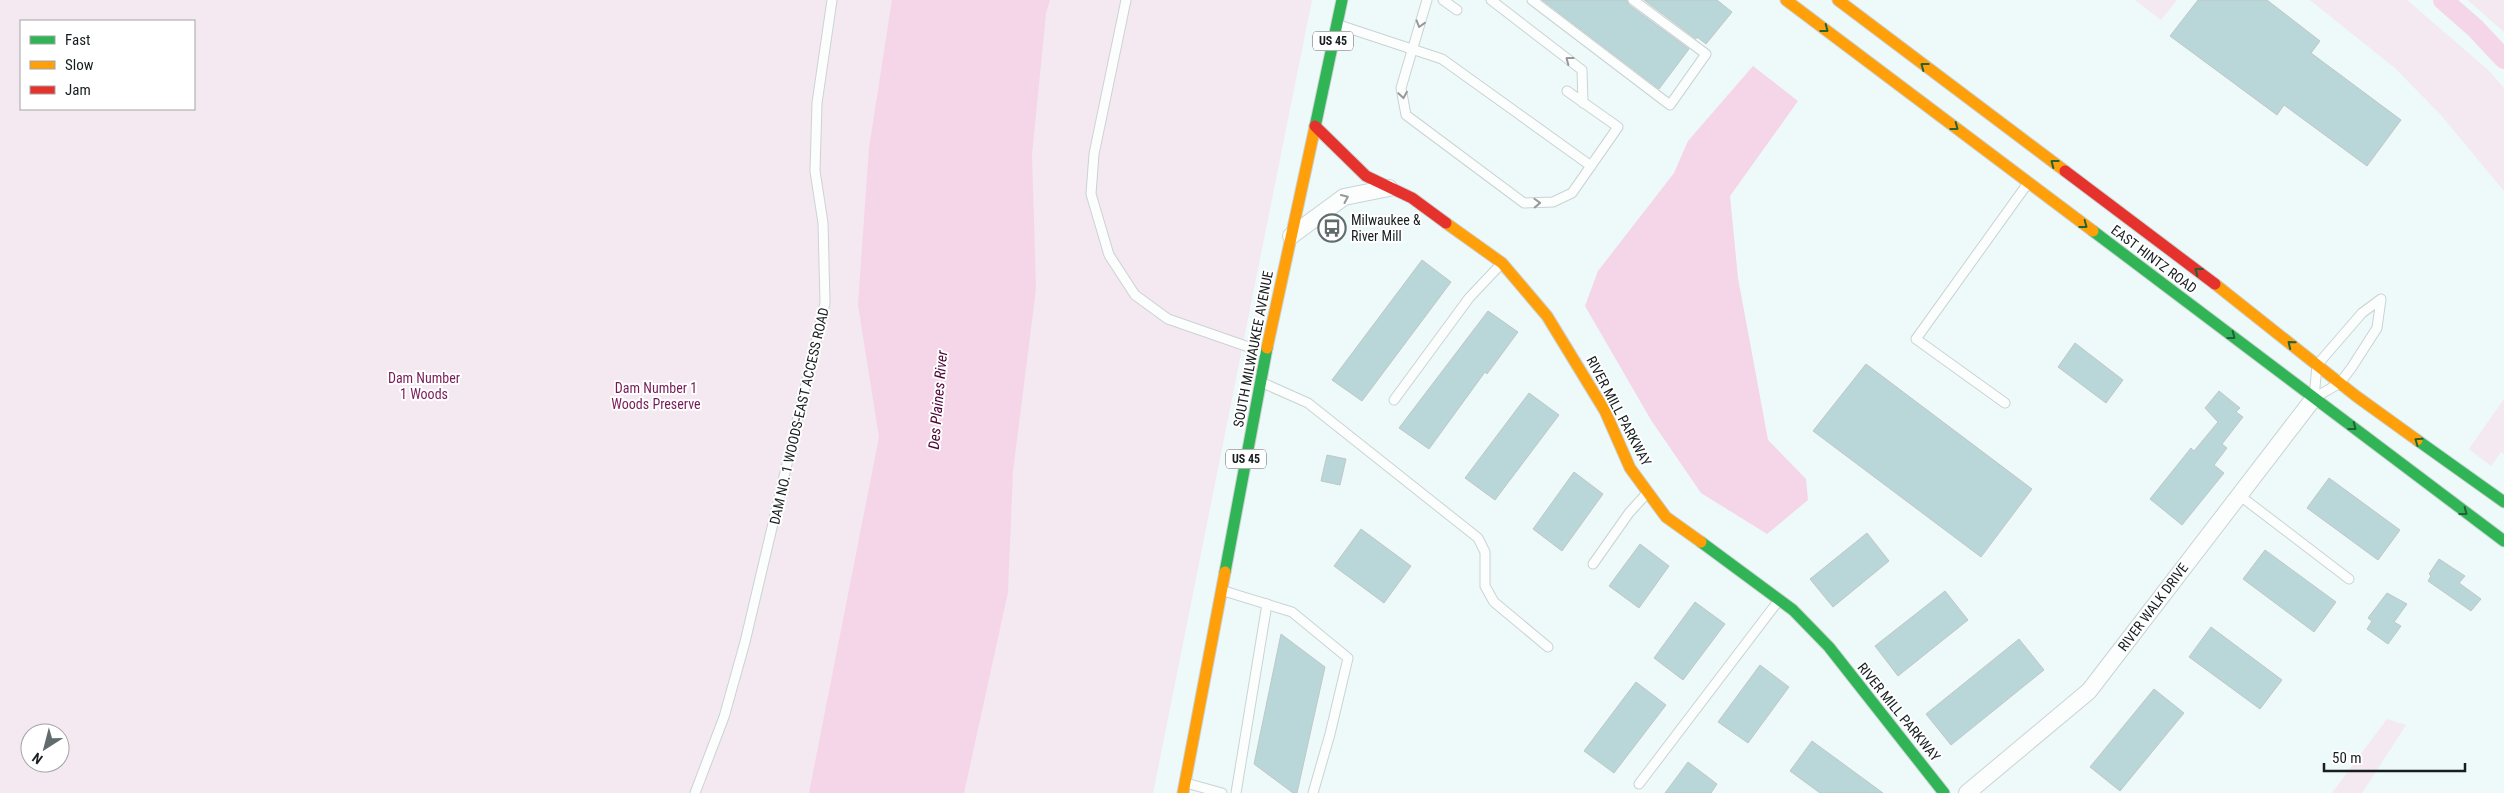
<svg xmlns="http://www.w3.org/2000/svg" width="2504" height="793" font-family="'Roboto Condensed',sans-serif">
	<rect width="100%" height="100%" fill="#eef9fa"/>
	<!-- green -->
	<g fill="#f4e8f1" fill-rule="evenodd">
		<path d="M0,0h1312l-159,793h-1153zM21,21h173v88h-173zM30,733h30v30h-30z"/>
		<polygon points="2135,0 2177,0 2161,20"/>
		<polygon points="2310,0 2407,0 2488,70 2504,88 2504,191 2441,115 2395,68"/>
		<polygon points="2468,0 2504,0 2504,32"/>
		<polygon points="2504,399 2504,454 2501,452 2491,466 2469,449"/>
		<polygon points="2387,719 2406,725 2362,793 2332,793"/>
	</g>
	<!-- water -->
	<g fill="#f5d5e8">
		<polygon points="892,0 1050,0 1046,13 1032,155 1036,289 1013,471 1008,592 964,793 809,793 879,437 858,305 869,148"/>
		<polygon points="1753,66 1798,101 1730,196 1738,278 1768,440 1806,479 1808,500 1767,534 1701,493 1651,420 1585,306 1598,271 1674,173 1688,141"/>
	</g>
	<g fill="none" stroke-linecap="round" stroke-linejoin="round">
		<!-- canal -->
		<polyline stroke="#f5d5e8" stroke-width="20" points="2443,0 2475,28 2504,59"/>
	</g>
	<!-- building -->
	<g fill="#b9d6d8" stroke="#bfc8c8">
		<polygon points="1542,0 1627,0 1629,5 1689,49 1659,89"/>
		<polygon points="1644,0 1717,0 1732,12 1706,44 1697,37 1696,39"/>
		<polygon points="2198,0 2267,0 2320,41 2311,53 2401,120 2367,166 2284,105 2277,115 2170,36"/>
		<polygon points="1422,260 1451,282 1362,401 1332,380"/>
		<polygon points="1488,311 1518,332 1487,374 1485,372 1429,449 1399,428"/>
		<polygon points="2075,343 2123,380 2106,403 2058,367"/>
		<polygon points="1866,364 2032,489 1981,557 1813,431"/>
		<polygon points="2219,391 2240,408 2236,412 2243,417 2222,444 2227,448 2214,465 2224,473 2182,525 2150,499 2191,448 2194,451 2218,422 2205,408"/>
		<polygon points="1529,393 1559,415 1495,500 1465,478"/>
		<polygon points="1327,455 1346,459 1340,485 1321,481"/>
		<polygon points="1574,472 1603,494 1562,551 1533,529"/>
		<polygon points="2329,478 2400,530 2378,560 2307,508"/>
		<polygon points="1361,529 1411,566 1384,603 1334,566"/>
		<polygon points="1867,533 1889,561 1833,607 1810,579"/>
		<polygon points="1640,544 1669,566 1639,608 1609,586"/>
		<polygon points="2265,550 2336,602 2314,632 2243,579"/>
		<polygon points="2439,559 2465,576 2459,583 2481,599 2471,611 2428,581 2431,576 2429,574"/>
		<polygon points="1945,591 1968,620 1898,676 1875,646"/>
		<polygon points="2387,593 2407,604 2394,622 2401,626 2388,644 2367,629 2372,621 2368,618"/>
		<polygon points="1695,602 1725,624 1683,680 1654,658"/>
		<polygon points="2211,627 2282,680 2260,709 2189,657"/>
		<polygon points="1281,634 1325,667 1297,793 1293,793 1254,764"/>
		<polygon points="2019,639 2044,670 1951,745 1926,714"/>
		<polygon points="1760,665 1789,687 1748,743 1718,722"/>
		<polygon points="1636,682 1666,705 1614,773 1584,751"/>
		<polygon points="2154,689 2184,713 2120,791 2090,767"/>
		<polygon points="1812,741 1883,793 1820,793 1790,771"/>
		<polygon points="1688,762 1717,784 1711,793 1665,793"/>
	</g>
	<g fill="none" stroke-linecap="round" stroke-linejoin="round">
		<!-- lane casing -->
		<g stroke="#cad3d3" stroke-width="11">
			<g id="lane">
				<polyline points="1126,0 1094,154 1091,194 1109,255 1135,295 1168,319 1263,352"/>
				<polyline points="1427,0 1401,88 1406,115 1524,203 1553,202 1572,193 1618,127 1567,91"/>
				<polyline points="1443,0 1457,10"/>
				<polyline points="1491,0 1582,70 1583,103"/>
				<polyline points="1532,0 1670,105 1706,54 1633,0"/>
				<polyline points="1339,25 1442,59 1591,166"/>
				<polygon points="2381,299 2377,328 2352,367 2340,383 2314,398 2317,365 2362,313"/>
				<polyline points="1263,383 1308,403 1478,538 1485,552 1485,586 1494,602 1548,647"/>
				<polyline points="1394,400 1469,298 1502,263"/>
				<polyline points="2005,403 1916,339 2028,183"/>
				<polyline points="2239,495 2349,579"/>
				<polyline points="1593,564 1629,513 1648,492"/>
				<polyline points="1224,591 1292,612 1348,658 1330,734 1313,793"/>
				<polyline points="1186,783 1222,793"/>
				<polyline points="1639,784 1779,600"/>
				<polyline points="695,793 724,717 745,642 825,303 823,223 815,171 817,103 832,0"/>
				<polyline points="1236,793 1267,604"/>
			</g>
		</g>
		<!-- street casing -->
		<g stroke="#cad3d3" stroke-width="18">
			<g id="street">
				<polyline points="1291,236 1344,197 1389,188"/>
				<polyline points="1967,793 2089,691 2314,398"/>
			</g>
		</g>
		<!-- fast casing -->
		<g stroke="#cad3d3" stroke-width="13">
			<g id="fast">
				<polyline points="1315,127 1342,0"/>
				<polyline points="2093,231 2504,541"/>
				<polyline points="2417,440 2504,502"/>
				<polyline points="1701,542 1793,610 1829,647 1944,793"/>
				<polyline points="1225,572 1267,348"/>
			</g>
		</g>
		<!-- slow casing -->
		<g stroke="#cad3d3" stroke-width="13">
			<g id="slow">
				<polyline points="1786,0 2093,231"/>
				<polyline points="1838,0 2065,171"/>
				<polyline points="1446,223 1502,263 1547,316 1605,411 1630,468 1666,517 1701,542"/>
				<polyline points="2215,284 2356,396 2417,440"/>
				<polyline points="1267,348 1315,127"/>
				<polyline points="1183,793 1225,572"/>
			</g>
		</g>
		<!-- jam casing -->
		<g stroke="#cad3d3" stroke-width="13">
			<g id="jam">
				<polyline points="1315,126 1366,176 1412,198 1446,223"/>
				<polyline points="2065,171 2215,284"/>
			</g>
		</g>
		<!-- lane -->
		<use href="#lane" stroke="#fcfefe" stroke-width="9"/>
		<!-- street -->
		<use href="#street" stroke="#fcfefe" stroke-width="16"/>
		<!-- fast -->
		<use href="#fast" stroke="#30b455" stroke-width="11"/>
		<!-- slow -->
		<use href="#slow" stroke="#ff9f0a" stroke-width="11"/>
		<!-- jam -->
		<use href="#jam" stroke="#e5322d" stroke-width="11"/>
	</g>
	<!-- one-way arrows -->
	<defs><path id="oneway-chevron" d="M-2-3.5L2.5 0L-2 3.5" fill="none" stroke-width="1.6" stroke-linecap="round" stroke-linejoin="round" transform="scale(1.25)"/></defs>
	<g stroke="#95999a">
		<use href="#oneway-chevron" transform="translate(1420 24) rotate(107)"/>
		<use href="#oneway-chevron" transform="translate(1569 60) rotate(-143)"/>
		<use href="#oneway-chevron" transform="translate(1403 95) rotate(81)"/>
		<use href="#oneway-chevron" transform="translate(1345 198) rotate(-24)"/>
		<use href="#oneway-chevron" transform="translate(1537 203) rotate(-2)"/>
	</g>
	<g stroke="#226237">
		<use href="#oneway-chevron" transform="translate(1825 29) rotate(37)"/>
		<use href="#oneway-chevron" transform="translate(1924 66) rotate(-143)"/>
		<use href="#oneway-chevron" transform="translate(1955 127) rotate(37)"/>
		<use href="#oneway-chevron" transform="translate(2054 163) rotate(-143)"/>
		<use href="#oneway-chevron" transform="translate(2084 225) rotate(37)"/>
		<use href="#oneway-chevron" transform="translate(2198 271) rotate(-143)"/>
		<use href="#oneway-chevron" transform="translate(2232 336) rotate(37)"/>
		<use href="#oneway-chevron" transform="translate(2291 344) rotate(-141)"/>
		<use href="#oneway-chevron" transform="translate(2353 427) rotate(38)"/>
		<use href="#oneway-chevron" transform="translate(2418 441) rotate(-145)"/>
		<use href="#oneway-chevron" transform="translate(2464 512) rotate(37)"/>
	</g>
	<!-- icons -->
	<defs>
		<g id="bus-ring" transform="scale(1.4375)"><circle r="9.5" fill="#fff" stroke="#626b6c" stroke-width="1.5"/><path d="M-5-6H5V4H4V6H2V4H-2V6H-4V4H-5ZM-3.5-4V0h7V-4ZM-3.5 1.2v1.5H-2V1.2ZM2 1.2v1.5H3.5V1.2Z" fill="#626b6c"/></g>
	</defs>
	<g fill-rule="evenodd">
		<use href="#bus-ring" x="1332" y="228"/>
	</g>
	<g text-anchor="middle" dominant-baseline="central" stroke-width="4" stroke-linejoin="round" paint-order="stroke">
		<!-- shield labels -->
		<g fill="#fff" stroke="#5d6262" stroke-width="1">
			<rect x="1313" y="31.5" width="40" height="19" rx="4"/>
			<rect x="1226" y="449.5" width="40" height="19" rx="4"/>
		</g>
		<g font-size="12" font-weight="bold" fill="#171e1f">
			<text x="1333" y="41">US 45</text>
			<text x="1246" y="459">US 45</text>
		</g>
		<!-- poi labels -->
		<g font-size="14" fill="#171e1f" stroke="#fff" text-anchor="start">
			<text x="1351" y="220">Milwaukee &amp;<tspan x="1351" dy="16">River Mill</tspan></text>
		</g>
		<!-- street labels -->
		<g font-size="14" fill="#171e1f" stroke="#fff">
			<text transform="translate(2154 259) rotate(37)">EAST HINTZ ROAD</text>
			<text transform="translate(1253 349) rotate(-79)">SOUTH MILWAUKEE AVENUE</text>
			<text transform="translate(1619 411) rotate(62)">RIVER MILL PARKWAY</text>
			<text transform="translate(799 416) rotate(-77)">DAM NO. 1 WOODS-EAST ACCESS ROAD</text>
			<text transform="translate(2153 607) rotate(-53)">RIVER WALK DRIVE</text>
			<text transform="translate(1899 712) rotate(51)">RIVER MILL PARKWAY</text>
		</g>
		<!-- park labels -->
		<g font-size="14" fill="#781a57" stroke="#fff">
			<text x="424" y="378">Dam Number<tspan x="424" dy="16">1 Woods</tspan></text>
			<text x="656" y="388">Dam Number 1<tspan x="656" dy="16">Woods Preserve</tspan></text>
		</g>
		<!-- water labels -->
		<g font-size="15" font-style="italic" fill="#4d0435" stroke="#fff">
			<text transform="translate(938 400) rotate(-85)">Des Plaines River</text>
		</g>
	</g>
	<!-- legend -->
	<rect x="20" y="20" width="175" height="90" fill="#ffffff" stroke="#a2a5a5"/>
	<rect x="30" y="36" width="25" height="8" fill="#30b455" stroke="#a2a5a5"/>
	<text x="65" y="45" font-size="15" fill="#171e1f">Fast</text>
	<rect x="30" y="61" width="25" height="8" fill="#ff9f0a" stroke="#a2a5a5"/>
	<text x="65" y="70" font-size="15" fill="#171e1f">Slow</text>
	<rect x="30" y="86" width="25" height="8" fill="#e5322d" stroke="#a2a5a5"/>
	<text x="65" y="95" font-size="15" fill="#171e1f">Jam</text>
	<!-- north arrow -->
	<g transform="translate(45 748) rotate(216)"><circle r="24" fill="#ffffff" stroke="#a2a5a5"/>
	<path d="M0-4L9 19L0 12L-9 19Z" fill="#626b6c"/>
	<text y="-8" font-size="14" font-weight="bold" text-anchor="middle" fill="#171e1f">N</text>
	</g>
	<!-- scale -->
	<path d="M2324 763v8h141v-8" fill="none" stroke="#171e1f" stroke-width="2.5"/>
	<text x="2332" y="763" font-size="15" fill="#171e1f" stroke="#ffffff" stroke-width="4" paint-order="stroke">50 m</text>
</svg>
